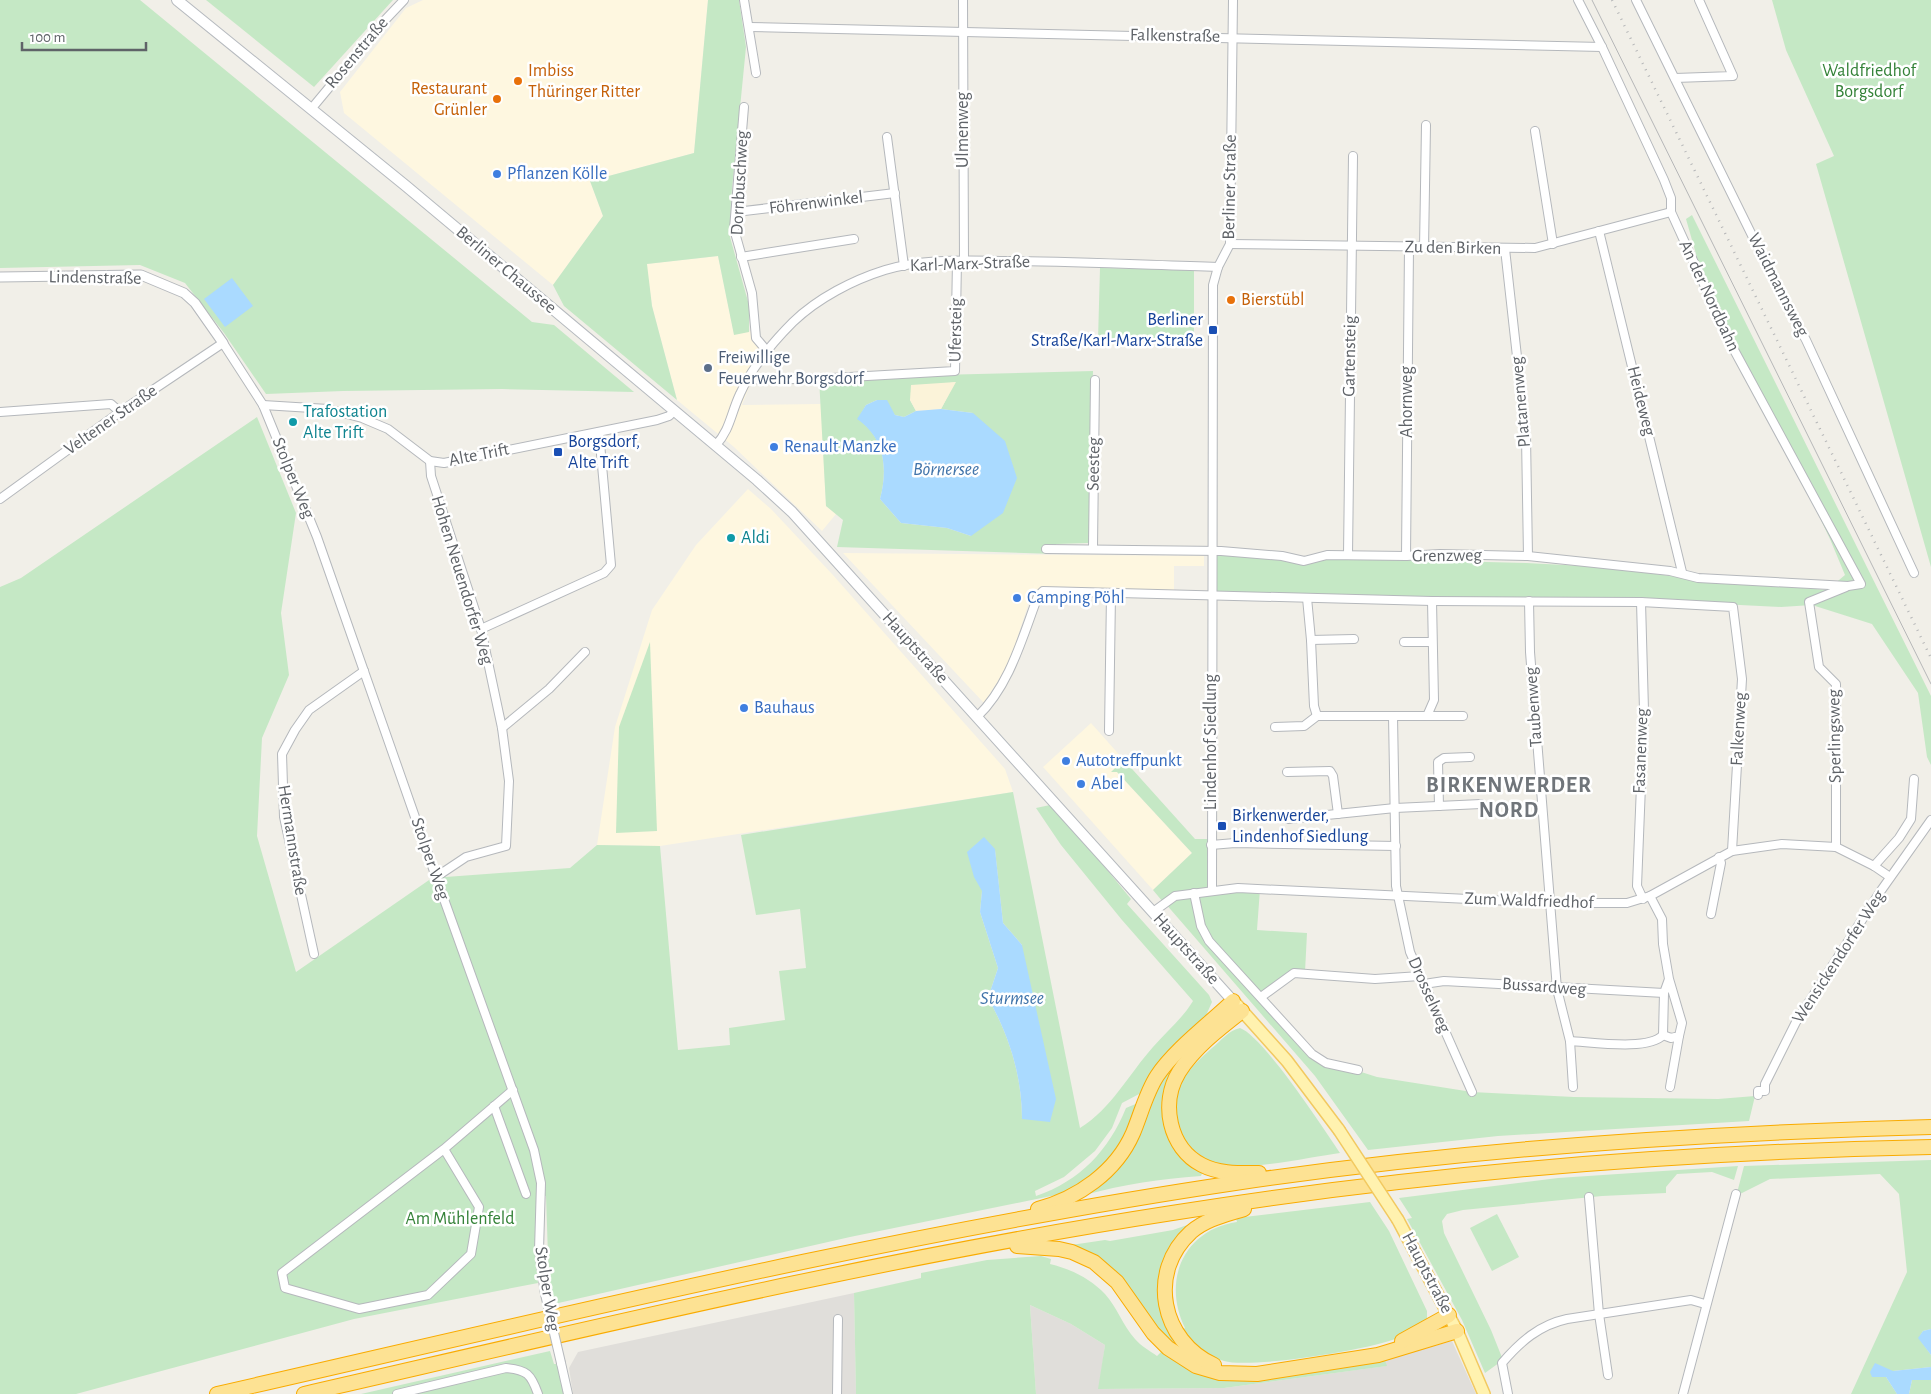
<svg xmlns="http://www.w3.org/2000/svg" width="1931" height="1394" font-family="'Alegreya Sans',sans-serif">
	<rect width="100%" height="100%" fill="#f1efe8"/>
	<!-- commercial -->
	<g fill="#fef7e0">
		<polygon points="423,0 708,0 694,153 590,181 603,216 553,285 344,113 340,92 406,8"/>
		<polygon points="718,256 734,334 758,330 759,371 750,385 742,405 821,404 826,506 836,514 822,531 734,447 677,400 652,306 646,264"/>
		<polygon points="748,489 771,509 832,574 1005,769 1013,792 660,846 597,845 615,727 652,610 696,545"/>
		<polygon points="843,553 1204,556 1204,566 1174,566 1174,592 1033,590 1013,651 1003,673 984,703"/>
		<polygon points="1091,723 1124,760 1112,771 1117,772 1192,853 1153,890 1043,767"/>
	</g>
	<!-- industrial -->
	<g fill="#e0deda">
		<polygon points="854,1293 856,1394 573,1394 569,1368 578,1352"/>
		<polygon points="1030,1305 1071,1324 1105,1345 1099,1389 1224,1388 1386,1366 1385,1360 1452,1341 1476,1394 1036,1394"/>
	</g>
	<!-- green -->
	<g fill="#c5e8c5" fill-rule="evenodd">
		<polygon points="0,0 140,0 532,322 554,325 634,392 502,389 343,391 266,394 224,333 185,283 140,265 0,268"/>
		<polygon points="206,0 393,0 314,87"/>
		<polygon points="708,0 739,0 746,47 731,199 730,237 749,305 749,332 734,335 718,256 647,264 652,306 677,400 564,306 553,285 603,216 590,181 694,153"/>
		<polygon points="1772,0 1931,0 1931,567 1816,164 1834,156 1786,50"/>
		<polygon points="1692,215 1931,696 1931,765 1927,757 1918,693 1872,624 1812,605 1781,607 1680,602 1213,593 1212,555 1526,563 1603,567 1693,579 1827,590 1845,575 1830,539 1700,268 1686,219"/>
		<polygon points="1100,268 1194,270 1194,332 1190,333 1189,342 1098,340"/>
		<path d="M1093,371l-4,172 -33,1v10l-219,-7 6,-27 -17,-14 -7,-128zM955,382l-14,27 32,4 -2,123 -24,-8 -46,-5 -21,-24c8,-30 5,-61 -22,-80l8,-14 11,-5 18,15 9,2 12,-6 -6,-11 34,-16z"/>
		<path d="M257,417l39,96 -15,100 8,62 -27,63 -5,98 39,136 136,-94 138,-10 27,-23 63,1 18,204 52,-5 -1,-17 56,-8 -6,-49 27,-3 -6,-59 -44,6 -15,-80 272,-43 67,336c31,-19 49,-54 73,-81 14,-16 29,-28 40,-46l-71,-81 -61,-75 -25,-37 14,-3 26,27 55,67 -4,5 82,91 3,7 -8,18 -61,72 -21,11 -10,25 -17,23 -31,26 -29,14 1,5c44,-15 73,-46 90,-88l12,-5 -20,45 -18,21 -24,17 -20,9 -206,42 -296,67 -5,-19 -3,-89h-9l-2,58 3,29 -184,36 -278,75h-76v-807l21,-9zM995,850l8,73 19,22v174c0,-43 -13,-84 -34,-121l10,-30 -18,-56 2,-21z"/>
		<polygon points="650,642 657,831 616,833 619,727"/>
		<polygon points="1124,760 1195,839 1210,839 1211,890 1163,902 1153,890 1192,853 1117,772 1111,772"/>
		<polygon points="1260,889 1257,930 1307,933 1305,972 1296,972 1261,996 1210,941 1195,894"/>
		<polygon points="1193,894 1199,927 1311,1054 1358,1071 1377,1077 1472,1092 1574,1097 1718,1099 1755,1096 1749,1121 1498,1136 1368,1150 1315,1076 1165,903"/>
		<path d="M1240,1028c23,8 84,101 100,125 -29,4 -97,19 -122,11 -35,-10 -52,-49 -36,-82 7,-14 19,-24 30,-34 9,-7 17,-18 28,-20z"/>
		<path d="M1183,1055c-11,14 -28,43 -19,62 9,19 26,37 39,54l-2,5c-42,3 -75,8 -117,19l39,-33 6,-8 28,-65 11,-17z"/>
		<polygon points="1931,1160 1931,1329 1923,1331 1919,1338 1931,1355 1931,1367 1893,1371 1886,1377 1897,1394 1851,1394 1907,1272 1899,1194 1880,1174 1770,1179 1740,1194 1737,1193 1744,1166"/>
		<polygon points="1738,1166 1734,1180 1712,1172 1677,1174 1666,1187 1666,1193 1602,1196 1463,1210 1447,1214 1442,1221 1444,1233 1491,1330 1503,1360 1485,1373 1462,1320 1407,1219 1412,1218 1399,1198 1558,1178"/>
		<path d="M1370,1202l19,29 38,80v9c-8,5 -15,11 -22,15 -26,14 -154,34 -181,26 -18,-5 -30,-17 -43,-30l4,-3c-23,-47 -2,-98 52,-106l-1,-4z"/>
		<polygon points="1497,1214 1519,1257 1492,1271 1470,1228"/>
		<polygon points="1193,1223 1160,1303 1167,1330 1183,1352 1162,1333 1132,1291 1113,1269 1098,1258 1071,1245 1105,1240 1110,1241 1173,1230"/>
		<path d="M1041,1256l10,3 -1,5c20,5 40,14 55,30 12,13 18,32 30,45 6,7 15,12 22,17l5,-5 33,20 190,-11 2,6 -163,22 -126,1 7,-44 -34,-21 -41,-19 6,89h-180l-2,-101 67,-15v-5l66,-13z"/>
		<polygon points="550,1351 554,1364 558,1364 565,1394 361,1394"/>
		<polygon points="1912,1380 1931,1380 1931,1394 1909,1394"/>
	</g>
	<!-- sand -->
	<polygon fill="#fbf3d9" points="956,382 941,409 916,411 910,400 911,385"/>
	<!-- water -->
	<g fill="#aadaff">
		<polygon points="232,278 253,306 225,327 204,299"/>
		<path d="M877,400h10l8,15 9,2 12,-6 25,-2 32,4 32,28 12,37 -14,35 -32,23 -24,-8 -46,-5 -21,-24c8,-30 5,-61 -23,-80l9,-14z"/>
		<path d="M984,837l11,12 8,74 19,22 34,154 -6,23 -28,-3c0,-43 -13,-84 -34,-121l10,-30 -18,-56 2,-21 -8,-14 -7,-25z"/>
		<polygon points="1931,1329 1931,1355 1918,1338 1923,1331"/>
		<polygon points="1875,1363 1893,1371 1931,1367 1931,1380 1912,1380 1909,1394 1897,1394 1886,1377 1872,1377 1870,1372"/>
	</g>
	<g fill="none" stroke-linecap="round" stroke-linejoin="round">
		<!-- minor casing -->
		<g stroke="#b5b8bc" stroke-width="10">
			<g id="minor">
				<polyline points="744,0 756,73"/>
				<polyline points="963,0 964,261"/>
				<polyline points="1636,0 1777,286 1806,340 1914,573"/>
				<polyline points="749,27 1602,47"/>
				<polyline points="1675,78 1733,76 1699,0"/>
				<polyline points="744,107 734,229 752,293 756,338 767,351"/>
				<polyline points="312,108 386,19 404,0"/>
				<polyline points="1535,131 1553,244"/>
				<polyline points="887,137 904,266"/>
				<polyline points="736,212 895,193"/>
				<polyline points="1599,231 1682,572"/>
				<polyline points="1230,244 1535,248 1671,212"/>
				<polyline points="1424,248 1426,125"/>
				<polyline points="1505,249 1526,437 1528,556"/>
				<polyline points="741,257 854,239"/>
				<polyline points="748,378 761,380 832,378 955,371 957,261"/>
				<polyline points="263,405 328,409 362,418 388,429 430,461 444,463 657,420 669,416 674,411"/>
				<polyline points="0,412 111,404 120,412"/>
				<path d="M716,445c14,-15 15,-32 24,-51 12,-27 32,-51 53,-72 25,-24 60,-42 92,-52 42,-13 89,-9 132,-9 67,1 134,4 201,6"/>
				<polyline points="430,461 431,476 481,629 502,728 509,781 506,846 466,857 436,877"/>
				<polyline points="0,499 120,412 223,343 263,405 317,537 436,877 534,1150 541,1183 539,1250 545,1294"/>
				<polyline points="1093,548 1095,380"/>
				<polyline points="1046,549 1221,551 1282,556 1304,561 1327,555 1406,556 1440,554 1528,556 1670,571 1698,578 1848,586 1861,584 1733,348 1671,212 1671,198 1664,180 1602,47 1578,0"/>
				<polyline points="1348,555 1353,156"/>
				<polyline points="1406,556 1409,248"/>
				<polyline points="1307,598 1311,640 1314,706 1317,716 1427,716 1434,700 1432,601"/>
				<polyline points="1529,601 1530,652 1557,989 1570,1041 1573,1087"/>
				<polyline points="1641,602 1644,710 1637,886 1643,899"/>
				<polyline points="481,629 604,573 611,565 599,432"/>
				<polyline points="1311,640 1354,639"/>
				<polyline points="1404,642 1432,642"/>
				<polyline points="1393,716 1396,886 1410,952 1472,1092"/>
				<polyline points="1427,716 1463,716"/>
				<path d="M977,717c33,-32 45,-79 61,-121l5,-5 389,10 209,1 92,5 9,72 -10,172"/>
				<polyline points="1275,727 1304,726 1317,716"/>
				<polyline points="502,728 549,689 585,652"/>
				<polyline points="1109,731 1111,594"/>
				<polyline points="1287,772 1330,771 1333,776 1338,814"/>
				<polyline points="1439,806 1438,762 1444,758 1470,757"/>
				<polyline points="1288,819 1395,808 1481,804"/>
				<polyline points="1211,845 1235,843 1396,846"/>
				<polyline points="1836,847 1836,684 1819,667 1809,602 1846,587"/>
				<polyline points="1874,866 1899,838 1911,819 1914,779"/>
				<polyline points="1212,890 1213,285 1218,267 1230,244 1233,0"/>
				<polyline points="1194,893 1201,926 1209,941 1312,1054 1326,1063 1358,1070"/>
				<polyline points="1650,896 1662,919 1663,944 1669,979 1664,993 1663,1035 1671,1038 1679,1036 1682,1023 1669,979"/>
				<polyline points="1153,912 1175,896 1238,888 1550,903 1627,903 1650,896 1732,851 1782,844 1836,847 1874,866 1890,877"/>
				<polyline points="1711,914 1721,863 1719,857"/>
				<polyline points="314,954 284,817 282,754 295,730 309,710 364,671"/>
				<polyline points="1424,984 1444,981 1664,993"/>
				<polyline points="1261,997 1294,973 1375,979 1420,976"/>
				<path d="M1570,1041c22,1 79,10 93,-6"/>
				<polyline points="1670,1087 1679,1036"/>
				<polyline points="1758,1095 1758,1091 1765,1091 1765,1084 1796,1022 1880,892 1931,820"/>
				<polyline points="494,1106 526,1194"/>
				<polyline points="444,1149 282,1273 285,1288 359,1309 428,1295 471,1254 479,1207 444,1149 513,1090"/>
				<polyline points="1589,1197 1599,1314 1608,1375"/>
				<polyline points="561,1363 568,1394"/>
				<path d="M397,1394l109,-26c21,2 25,6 32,26"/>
				<polyline points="837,1394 838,1319"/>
				<path d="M1508,1394l-6,-31c18,-21 37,-38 65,-44l124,-19 14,4"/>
				<polyline points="1683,1394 1736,1194"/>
			</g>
		</g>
		<!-- tertiary casing -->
		<g stroke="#b5b8bc" stroke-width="11">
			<polyline id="tertiary" points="0,277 141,275 184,293 195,303 223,343"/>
		</g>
		<!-- secondary casing -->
		<g stroke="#b6babf" stroke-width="12">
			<polyline id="secondary" points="177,0 406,186 757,480 792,512 1233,1001"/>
		</g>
		<!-- primary casing -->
		<g stroke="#f2c960" stroke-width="14">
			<g id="primary">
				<polyline points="1236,1004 1287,1061 1339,1130"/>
				<polyline points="1398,1220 1457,1331 1484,1394"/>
			</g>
		</g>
		<!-- motorway casing -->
		<g stroke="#f9ab00" stroke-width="16">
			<g id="motorway">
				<path d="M1242,1011c-22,17 -48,37 -63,61 -19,31 -10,76 23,93 17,9 38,8 57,8"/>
				<path d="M1038,1209c40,-11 78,-37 95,-76 8,-19 13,-40 24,-57 17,-26 53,-53 76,-75"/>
				<polyline points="1017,1246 1059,1249 1072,1252 1094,1262 1117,1282 1153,1333 1168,1348 1196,1366 1220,1373 1257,1374 1378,1355 1457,1331"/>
				<polyline points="1402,1341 1449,1315"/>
				<path d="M1214,1365c-53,-24 -67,-93 -23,-133 15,-13 34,-17 53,-23"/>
				<path d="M217,1394c338,-77 675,-160 1018,-211 230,-34 463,-50 696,-56"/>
				<path d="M304,1394c288,-66 576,-136 868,-181 251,-40 505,-61 759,-66"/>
			</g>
		</g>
		<!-- minor -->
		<use href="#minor" stroke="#fff" stroke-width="8"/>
		<!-- tertiary -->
		<use href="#tertiary" stroke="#fff" stroke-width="9"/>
		<!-- secondary -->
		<use href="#secondary" stroke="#fff" stroke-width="10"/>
		<!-- primary -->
		<use href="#primary" stroke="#fff2af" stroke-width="11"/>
		<!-- motorway -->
		<use href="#motorway" stroke="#fde293" stroke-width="14"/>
		<!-- tram -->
		<polyline stroke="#b6b7b8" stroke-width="1" points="1592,0 1931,684"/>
		<!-- rail -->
		<polyline stroke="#b6b7b8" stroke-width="2.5" stroke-dasharray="1 6" stroke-linecap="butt" points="1612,0 1931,658"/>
		<!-- minor-bridge casing -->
		<g stroke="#b5b8bc" stroke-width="10" stroke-linecap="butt">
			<polyline id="minor-bridge" points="545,1294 561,1363"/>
		</g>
		<!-- primary-bridge casing -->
		<g stroke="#f2c960" stroke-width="14" stroke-linecap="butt">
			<polyline id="primary-bridge" points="1339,1130 1398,1220"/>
		</g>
		<!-- minor-bridge -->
		<use href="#minor-bridge" stroke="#fff" stroke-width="8"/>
		<!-- primary-bridge -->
		<use href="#primary-bridge" stroke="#fff2af" stroke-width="11"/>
	</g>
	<!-- markers -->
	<g fill="#e8710a" stroke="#fff" stroke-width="2">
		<circle cx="518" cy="81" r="5"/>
		<circle cx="497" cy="99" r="5"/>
		<circle cx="1231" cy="300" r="5"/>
	</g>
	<g fill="#3f7fe0" stroke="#fff" stroke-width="2">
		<circle cx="497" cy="174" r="5"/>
		<circle cx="774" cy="447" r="5"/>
		<circle cx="1017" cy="598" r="5"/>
		<circle cx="744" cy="708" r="5"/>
		<circle cx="1066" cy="761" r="5"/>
		<circle cx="1081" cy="784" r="5"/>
	</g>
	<g fill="#1a4fb4" stroke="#fff" stroke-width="2">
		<rect x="1208" y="325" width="10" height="10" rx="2.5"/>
		<rect x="553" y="447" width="10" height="10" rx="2.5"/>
		<rect x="1217" y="821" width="10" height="10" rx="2.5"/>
	</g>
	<circle fill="#5c6f8a" stroke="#fff" stroke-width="2" cx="708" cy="368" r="5"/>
	<g fill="#0f9aa8" stroke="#fff" stroke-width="2">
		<circle cx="293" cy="422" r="5"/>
		<circle cx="731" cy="538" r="5"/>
	</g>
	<g text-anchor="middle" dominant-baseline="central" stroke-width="5" stroke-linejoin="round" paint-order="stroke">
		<!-- street labels -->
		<g font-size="18" fill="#5f6368" stroke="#fff">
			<text transform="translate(1175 36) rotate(1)">Falkenstraße</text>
			<text transform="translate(357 53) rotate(-50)">Rosenstraße</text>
			<text transform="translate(963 130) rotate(-90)">Ulmenweg</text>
			<text transform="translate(740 183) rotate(-87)">Dornbuschweg</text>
			<text transform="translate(1230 187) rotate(-89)">Berliner Straße</text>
			<text transform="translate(816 203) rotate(-7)">Föhrenwinkel</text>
			<text transform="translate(1453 248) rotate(1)">Zu den Birken</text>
			<text transform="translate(970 264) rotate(-2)">Karl-Marx-Straße</text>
			<text transform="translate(506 270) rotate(40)">Berliner Chaussee</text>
			<text transform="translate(95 278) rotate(1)">Lindenstraße</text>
			<text transform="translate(1778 285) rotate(63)">Waidmannsweg</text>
			<text transform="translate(1709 296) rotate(65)">An der Nordbahn</text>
			<text transform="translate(956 330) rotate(-89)">Ufersteig</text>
			<text transform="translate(1350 356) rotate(-89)">Gartensteig</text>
			<text transform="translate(1641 401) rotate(76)">Heideweg</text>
			<text transform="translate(1407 402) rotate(-90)">Ahornweg</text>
			<text transform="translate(1521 402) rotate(-95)">Platanenweg</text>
			<text transform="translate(111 420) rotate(-35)">Veltener Straße</text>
			<text transform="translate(479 455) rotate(-11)">Alte Trift</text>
			<text transform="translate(1094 464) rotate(-89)">Seesteg</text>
			<text transform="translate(293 478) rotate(68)">Stolper Weg</text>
			<text transform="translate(1447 556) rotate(-1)">Grenzweg</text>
			<text transform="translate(462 580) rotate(73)">Hohen Neuendorfer Weg</text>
			<text transform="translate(915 648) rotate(48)">Hauptstraße</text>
			<text transform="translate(1534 707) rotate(-94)">Taubenweg</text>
			<text transform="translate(1739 729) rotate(-87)">Falkenweg</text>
			<text transform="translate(1835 736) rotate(-91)">Sperlingsweg</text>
			<text transform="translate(1211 742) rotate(-90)">Lindenhof Siedlung</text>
			<text transform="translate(1641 751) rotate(-88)">Fasanenweg</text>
			<text transform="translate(292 840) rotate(81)">Hermannstraße</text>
			<text transform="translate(430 859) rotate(71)">Stolper Weg</text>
			<text transform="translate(1529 901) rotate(2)">Zum Waldfriedhof</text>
			<text transform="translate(1186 949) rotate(48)">Hauptstraße</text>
			<text transform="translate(1839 957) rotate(-57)">Wensickendorfer Weg</text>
			<text transform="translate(1544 987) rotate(4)">Bussardweg</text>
			<text transform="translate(1429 995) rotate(66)">Drosselweg</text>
			<text transform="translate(1427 1273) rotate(62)">Hauptstraße</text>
			<text transform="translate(547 1289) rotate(81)">Stolper Weg</text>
		</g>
		<!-- food labels -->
		<g font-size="18" fill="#c56008" stroke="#fff" text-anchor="start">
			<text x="528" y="71">Imbiss<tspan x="528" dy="21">Thüringer Ritter</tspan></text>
			<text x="487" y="89" text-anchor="end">Restaurant<tspan x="487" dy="21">Grünler</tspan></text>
			<text x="1241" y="300">Bierstübl</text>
		</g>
		<!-- park labels -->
		<g font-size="18" fill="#348238" stroke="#fff">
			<text x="1869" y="71">Waldfriedhof<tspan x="1869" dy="21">Borgsdorf</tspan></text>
			<text x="460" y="1219">Am Mühlenfeld</text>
		</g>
		<!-- shop labels -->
		<g font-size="18" fill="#366cbe" stroke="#fff" text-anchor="start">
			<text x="507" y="174">Pflanzen Kölle</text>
			<text x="784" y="447">Renault Manzke</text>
			<text x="1027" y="598">Camping Pöhl</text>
			<text x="754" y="708">Bauhaus</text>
			<text x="1076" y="761">Autotreffpunkt</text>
			<text x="1091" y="784">Abel</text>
		</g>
		<!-- transit labels -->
		<g font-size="18" fill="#164399" stroke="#fff" text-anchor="start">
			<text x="1203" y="320" text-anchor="end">Berliner<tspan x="1203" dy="21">Straße/Karl-Marx-Straße</tspan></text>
			<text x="568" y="442">Borgsdorf,<tspan x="568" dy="21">Alte Trift</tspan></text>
			<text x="1232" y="816">Birkenwerder,<tspan x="1232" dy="21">Lindenhof Siedlung</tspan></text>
		</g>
		<!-- service labels -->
		<g font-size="18" fill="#4e5e75" stroke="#fff" text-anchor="start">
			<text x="718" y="358">Freiwillige<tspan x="718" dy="21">Feuerwehr Borgsdorf</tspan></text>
		</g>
		<!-- culture labels -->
		<g font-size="18" fill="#0d838f" stroke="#fff" text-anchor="start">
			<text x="303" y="412">Trafostation<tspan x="303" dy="21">Alte Trift</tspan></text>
			<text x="741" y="538">Aldi</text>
		</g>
		<!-- water labels -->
		<g font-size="19" font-style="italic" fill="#4174aa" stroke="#fff">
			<text x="946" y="469">Börnersee</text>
			<text x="1012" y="998">Sturmsee</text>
		</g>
		<!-- district labels -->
		<g font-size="22" font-weight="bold" letter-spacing="1" fill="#70757a" stroke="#fff">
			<text x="1509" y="785">BIRKENWERDER<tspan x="1509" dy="25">NORD</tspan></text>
		</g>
	</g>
	<!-- scale -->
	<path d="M22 42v8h124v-8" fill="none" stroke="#5f6368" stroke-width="2.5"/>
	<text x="30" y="42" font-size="15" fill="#5f6368" stroke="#ffffff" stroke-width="4" paint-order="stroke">100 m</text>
</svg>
